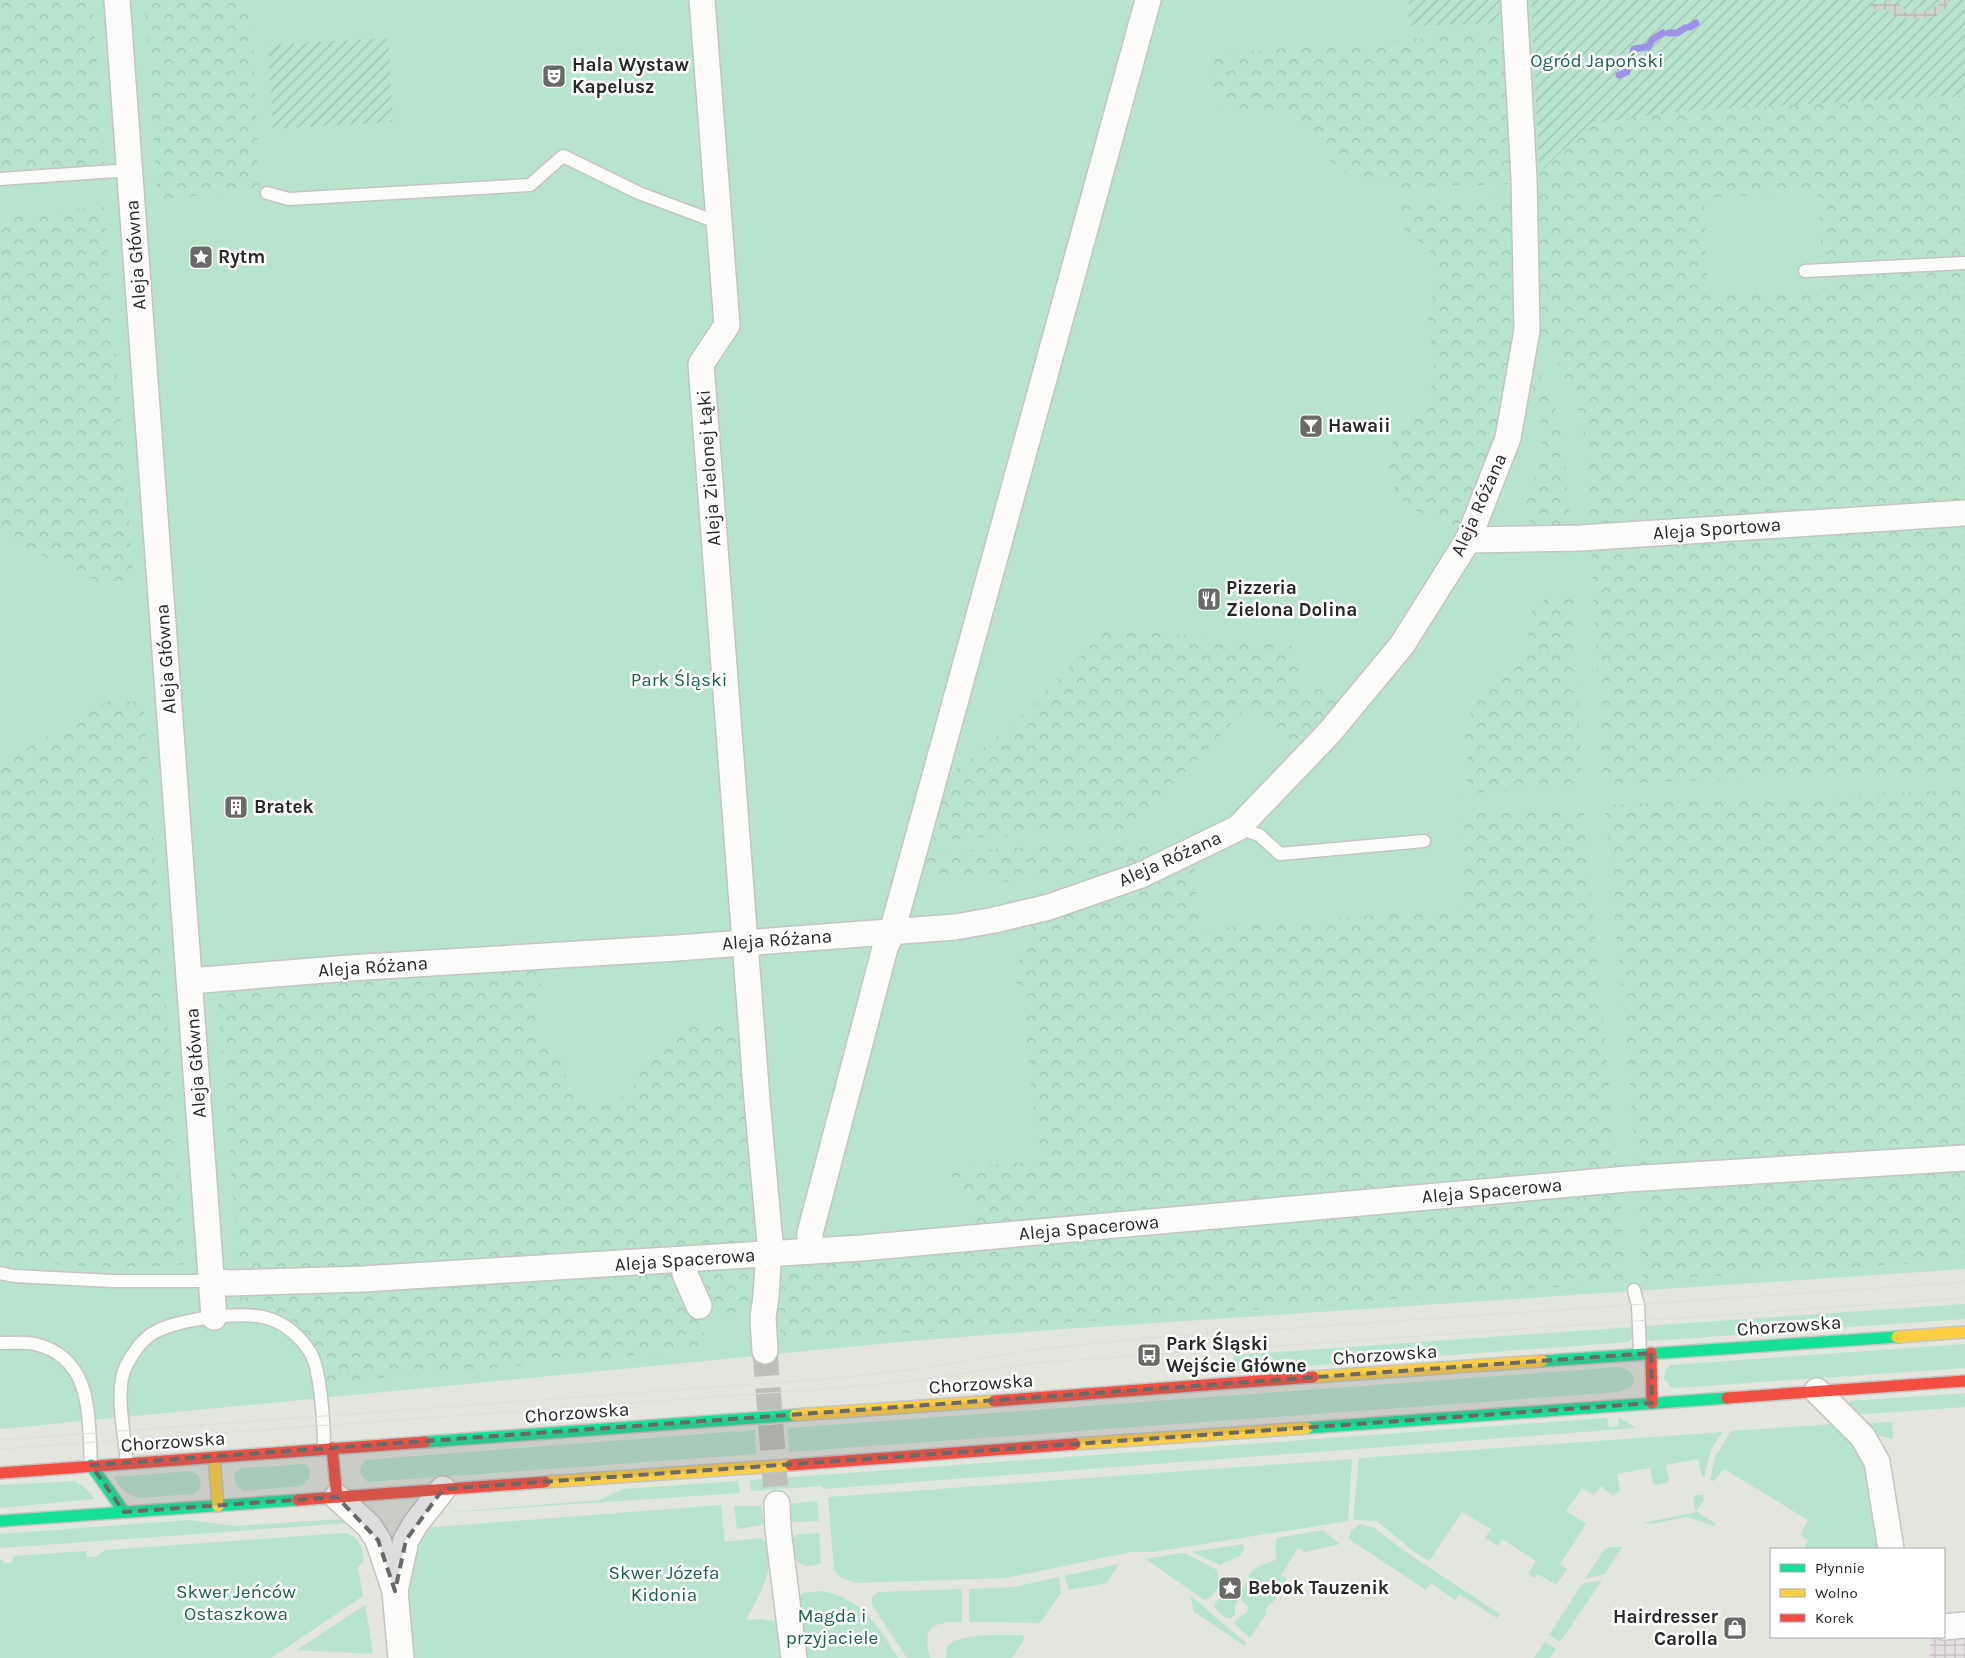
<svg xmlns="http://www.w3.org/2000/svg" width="1965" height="1658" font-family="Karla,sans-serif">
	<defs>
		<pattern id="industrial-grid" width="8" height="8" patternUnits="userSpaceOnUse" patternTransform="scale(1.25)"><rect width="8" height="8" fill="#e3dfdf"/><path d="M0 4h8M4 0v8" fill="none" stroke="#c3bfbf"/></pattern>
		<pattern id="forest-crowns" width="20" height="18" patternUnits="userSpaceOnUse" patternTransform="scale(1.25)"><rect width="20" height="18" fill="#b8e3cc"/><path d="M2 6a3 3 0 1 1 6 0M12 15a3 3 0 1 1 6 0" fill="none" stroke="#9ec3af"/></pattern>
		<pattern id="garden-furrows" width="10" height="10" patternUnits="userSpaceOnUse" patternTransform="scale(1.25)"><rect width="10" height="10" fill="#b8e3cc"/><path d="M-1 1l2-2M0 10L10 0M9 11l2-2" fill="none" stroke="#9ec3af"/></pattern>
		<pattern id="plaza-grid" width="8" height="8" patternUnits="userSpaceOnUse" patternTransform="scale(1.25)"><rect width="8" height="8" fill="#d0d5cc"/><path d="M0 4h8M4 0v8" fill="none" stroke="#b3b7af"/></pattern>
	</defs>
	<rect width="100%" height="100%" fill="#e2e6dd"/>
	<!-- industrial -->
	<polygon fill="url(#industrial-grid)" points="1965,1631 1965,1658 1930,1658 1930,1637 1944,1637"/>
	<!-- grass -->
	<g fill="#b8e3cc">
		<polygon points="0,0 1965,0 1965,1269 1049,1330 900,1342 0,1429"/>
		<polygon points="1965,1304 1965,1319 1650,1341 1645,1336 1644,1326"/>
		<polygon points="1634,1327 1634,1336 1629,1342 1235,1371 1233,1355"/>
		<polygon points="1965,1344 1965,1368 1677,1388 1671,1387 1664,1379 1665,1371 1671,1365"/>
		<path d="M1620,1367c11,3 18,11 10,21l-12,4 -829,60 -1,-24z"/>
		<polygon points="1965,1393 1965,1407 1852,1415 1847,1405 1850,1401"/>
		<polygon points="1619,1417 1636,1428 823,1489 822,1486 751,1491 750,1480 1607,1418 1609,1427 1618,1426"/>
		<polygon points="1892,1422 1893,1439 1880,1436 1859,1424"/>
		<polygon points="1835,1424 1854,1443 1868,1467 1880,1549 1803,1549 1808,1540 1800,1535 1808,1520 1724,1469 1714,1481 1710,1480 1715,1457 1731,1431"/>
		<path d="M755,1430l1,24 -388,28c-9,-6 -10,-14 -3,-22z"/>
		<polygon points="1722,1432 1712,1448 1704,1477 1702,1476 1698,1459 1666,1465 1669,1480 1667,1483 1656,1485 1653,1483 1650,1468 1617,1474 1620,1490 1613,1496 1601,1486 1594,1495 1582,1488 1566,1511 1586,1524 1560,1564 1567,1569 1556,1585 1538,1574 1534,1578 1528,1574 1536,1561 1502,1539 1498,1546 1485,1538 1491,1529 1462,1512 1429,1561 1413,1551 1377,1521 1353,1520 1359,1458"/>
		<polygon points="1352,1459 1348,1521 1153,1552 1131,1552 1006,1578 855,1583 840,1577 834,1570 828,1497"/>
		<path d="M305,1464c9,6 5,17 -4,22l-57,5c-7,-3 -11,-10 -9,-18l6,-5z"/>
		<path d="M190,1471l7,3 4,6 -2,10 -6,4 -56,4c-9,-4 -20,-11 -23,-21z"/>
		<polygon points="75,1481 86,1489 95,1499 0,1508 0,1485"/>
		<polygon points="738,1481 740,1493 441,1513 600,1500 623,1489"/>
		<polygon points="1695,1495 1703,1495 1704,1500 1696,1511 1716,1524 1714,1526 1687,1517 1652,1524 1643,1523 1696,1512 1693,1497"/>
		<polygon points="817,1501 819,1521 792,1522 790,1504"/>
		<path d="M721,1505l4,37 36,-4c23,15 -5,64 -15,82l16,-1 15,3 4,36h-368l-3,-18v-78l12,-34z"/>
		<polygon points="734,1506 761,1506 764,1521 762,1525 737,1529"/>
		<polygon points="341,1519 350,1523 0,1548 0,1534 189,1520 234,1526"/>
		<polygon points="1360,1524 1374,1528 1410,1555 1500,1614 1497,1618 1459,1594 1455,1600 1431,1583 1426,1590 1349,1539 1351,1531"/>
		<path d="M1323,1530l17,14 -35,8 -7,-4 -17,27 6,4 -15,25 -2,-1 -5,8 2,1 -17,26 -16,-15 4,-5 9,-5 1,-7 -6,-5 -2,-10c8,-8 5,-7 10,-17 5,-8 17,-10 25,-14l2,-2 -2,-8 2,-12z"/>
		<path d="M344,1533c15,3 18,13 20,27l-6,7 5,29 -92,62h-271v-99l5,4 7,-1 2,-6 72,-5 1,6h8l10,-7z"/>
		<path d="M819,1533l2,30c-21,9 -28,-3 -30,-23l5,-5z"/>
		<polygon points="1243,1544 1244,1549 1240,1556 1219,1565 1192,1552"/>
		<polygon points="1610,1547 1622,1547 1605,1574 1585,1579 1603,1551"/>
		<polygon points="1181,1553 1186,1554 1217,1570 1220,1585 1210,1598 1204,1600 1146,1559"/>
		<polygon points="1119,1564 1107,1583 1069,1590 1064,1576"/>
		<polygon points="1059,1577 1061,1593 1040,1623 969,1622 969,1589 1014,1587"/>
		<polygon points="1602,1580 1560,1642 1549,1635 1582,1584"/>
		<path d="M962,1589v33c-30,0 -40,4 -32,36h-23l-35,-53v-8l6,-5z"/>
		<path d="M1230,1590l6,3 2,9 -3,2v10l-4,5c-7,-1 -15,-8 -17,-14l11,-14z"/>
		<path d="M821,1591c42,8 56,34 77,67h-93l-8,-59 6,-6z"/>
		<polygon points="1190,1595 1247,1644 1245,1646 1194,1612"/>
		<polygon points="365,1605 373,1654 297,1650"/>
		<path d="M1024,1635l-1,7 -11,16h-66l1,-11c14,-16 57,-11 77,-12z"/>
		<polygon points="1545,1642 1556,1649 1550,1658 1534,1658"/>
	</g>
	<!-- forest -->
	<g fill="url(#forest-crowns)" fill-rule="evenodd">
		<polygon points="0,0 92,0 105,169 0,176"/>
		<polygon points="144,0 251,0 260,191 158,199"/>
		<path d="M1497,33l10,4 8,143 -5,4 -113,4c-14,-7 -28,-5 -41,-10 -9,-3 -19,-11 -25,-17 -14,-13 -18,-34 -36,-43 -26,-14 -72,11 -83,-29 -4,-12 -1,-26 6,-36z"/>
		<path d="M1965,95v406l-374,25 -9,-107 -21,-51 -29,-37v-153l58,-54 81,-12zM1818,192l5,96 -115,6 -4,-96z"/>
		<path d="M1510,198l5,4 3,121 -18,112 -33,86 -8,4h-5c-13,-6 -35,-11 -46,-19 -20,-15 -25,-52 -11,-73 10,-16 28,-26 34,-45 9,-27 -5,-52 -2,-79 2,-12 9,-23 9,-36 -1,-29 -25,-30 -37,-49 -4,-7 -5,-15 -5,-22z"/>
		<polygon points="104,207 134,580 97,582 0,535 0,214"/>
		<polygon points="1530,351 1544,379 1562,426 1571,530 1537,530 1531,524 1524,510 1524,501 1536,472 1542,447 1540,413 1530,381"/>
		<polygon points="1965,526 1965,771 1603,784 1591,547"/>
		<path d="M1554,595l20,4 8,187 -122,8c5,-8 10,-19 10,-29 -1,-6 -3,-12 -4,-19 -2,-9 0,-21 4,-30 5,-12 11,-24 21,-32 13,-10 29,-15 36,-32 4,-11 0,-24 0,-35 8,-10 15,-17 27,-22z"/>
		<path d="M1102,627l158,16 7,-3 11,7 14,-1c22,15 -1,24 9,40l6,2 15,-8 11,11 9,14 -42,46 -49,-47 -122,125 -206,12 15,-57 74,-59 65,-65z"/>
		<path d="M108,701l35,1 42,562c-61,7 -124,2 -185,-7v-493z"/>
		<polygon points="1965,790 1965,1149 1637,1170 1605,805"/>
		<path d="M1583,806l34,365 -643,55 8,-17c-3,-5 -6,-13 -12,-16 -3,-1 -6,0 -8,-1 -11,-4 -18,-13 -21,-23l98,-8 -18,-174c-19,-15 1,-26 7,-41 3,-9 2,-17 7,-26l159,-61 5,71 266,-23 -6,-88 5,-6z"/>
		<polygon points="1175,841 1166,847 1164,851 1147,859 1121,866 1087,880 1078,880 1051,873 1040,874 1029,880 1013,882 1001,882 976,873 958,878 948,878 941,876 924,861 926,852"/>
		<path d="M529,966c26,17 1,36 7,58 4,17 12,18 22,30 3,4 3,10 5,14 6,18 16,36 38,36 32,0 39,-38 57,-56 13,-13 40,-27 58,-23 10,2 19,9 26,16l10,61 1,143 -514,32 -22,-285 6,-3z"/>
		<polygon points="1965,1166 1965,1260 1643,1281 1638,1186"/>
		<polygon points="1620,1189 1625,1282 1222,1312 781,1342 776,1278 782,1270 791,1264"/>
		<path d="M756,1264c0,31 5,37 -25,52l-2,-3 -18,-1 -6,-10 -7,-22 5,-10z"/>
		<path d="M646,1271c8,0 17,-1 24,2 12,8 37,61 38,76l-384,34 -1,-15 -8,-20 -23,-25 -21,-9 -26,-4 -4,-4 -1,-8z"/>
	</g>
	<!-- garden -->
	<g fill="url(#garden-furrows)">
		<polygon points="1409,0 1506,0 1507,14 1499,23 1409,26"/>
		<polygon points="1531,0 1965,0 1965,95 1671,112 1590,124 1544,168 1539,162"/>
		<polygon points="388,38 393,122 273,129 268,45"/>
	</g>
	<!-- plaza -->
	<polygon fill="url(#plaza-grid)" points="1941,0 1949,1 1947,6 1945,7 1947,8 1941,10 1942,13 1937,14 1938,16 1931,16 1920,19 1913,20 1915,18 1907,19 1907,16 1897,18 1893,14 1895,12 1889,12 1888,9 1877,11 1870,4 1884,3 1884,1 1890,1 1893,5 1900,4 1899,7 1905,8 1903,12 1911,13 1933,10 1933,7 1937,7"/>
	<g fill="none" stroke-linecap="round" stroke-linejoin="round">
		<!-- stream -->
		<g stroke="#9d91e8" stroke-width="7">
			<polyline points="1690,27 1696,23"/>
			<polyline points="1669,33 1677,33 1685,28"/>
			<polyline points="1619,75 1627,72 1634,49 1648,47 1653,39 1663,33"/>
		</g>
		<!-- street-tunnel -->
		<polyline stroke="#bdc0b9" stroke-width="25" stroke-dasharray="25 12" stroke-linecap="butt" points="765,1351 777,1504"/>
		<!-- lane casing -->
		<g stroke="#c4c4c3" stroke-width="15">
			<g id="lane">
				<polyline points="0,179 130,170"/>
				<polyline points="267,193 289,199 530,185 563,156 639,193 719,223"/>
				<polyline points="1805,271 1965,263"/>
				<polyline points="1238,828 1259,835 1280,854 1424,841"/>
				<polyline points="0,1273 14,1276 113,1281 212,1281"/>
				<polyline points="1634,1290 1638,1305 1640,1354"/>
				<path d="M0,1343c11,0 24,-1 35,1 59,14 53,74 56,121"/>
				<path d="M127,1463c-2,-27 -13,-73 -1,-97 6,-12 17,-28 29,-34 25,-13 88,-22 115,-13 17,6 31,19 40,33 11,17 14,75 14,97"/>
			</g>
		</g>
		<!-- street casing -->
		<g stroke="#c4c4c3" stroke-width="28">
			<g id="street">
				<polyline points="117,0 214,1317"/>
				<polyline points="702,0 727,325 701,364 757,1100 771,1254 768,1265 766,1296 763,1317 765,1351"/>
				<polyline points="1468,540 1580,538 1965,513"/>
				<polyline points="190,981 349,968 677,948 955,927 995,920 1049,907 1141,875 1238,828 1329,733 1402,645 1468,540 1508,438 1527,330 1524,178 1514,0"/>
				<polyline points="810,1251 810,1233 885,948 892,932 1148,0"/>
				<polyline points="684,1259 685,1274 699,1306"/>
				<polyline points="212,1281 228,1283 363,1279 861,1248 1627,1179 1965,1158"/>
				<polyline points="1817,1391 1863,1437 1877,1462 1891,1549"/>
				<polyline points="337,1497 369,1526 378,1540 395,1591 401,1658"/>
				<polyline points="777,1504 778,1530 794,1658"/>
				<polyline points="395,1591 406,1540 416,1523 443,1489"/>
				<polyline points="1944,1627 1965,1625"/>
			</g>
		</g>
		<!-- fast casing -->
		<g stroke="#c4c4c3" stroke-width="14">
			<g id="fast">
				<polyline points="1542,1361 1897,1337"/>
				<polyline points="1307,1428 1727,1398"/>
				<polyline points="425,1442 795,1415"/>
				<polyline points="91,1465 124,1512"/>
				<polyline points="0,1521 298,1500"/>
			</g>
		</g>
		<!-- slow casing -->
		<g stroke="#c4c4c3" stroke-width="14">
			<g id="slow">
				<polyline points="1897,1337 1965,1332"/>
				<polyline points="1313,1377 1542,1361"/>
				<polyline points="795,1415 994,1401"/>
				<polyline points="1075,1444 1307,1428"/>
				<polyline points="214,1457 218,1506"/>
				<polyline points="545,1482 791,1465"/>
			</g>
		</g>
		<!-- jam casing -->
		<g stroke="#c4c4c3" stroke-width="14">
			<g id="jam">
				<polyline points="1651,1353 1652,1403"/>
				<polyline points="1727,1398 1965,1381"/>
				<polyline points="994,1401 1313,1377"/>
				<polyline points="332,1448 337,1497"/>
				<polyline points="791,1465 1075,1444"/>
				<polyline points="0,1473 425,1442"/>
				<polyline points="298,1500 545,1482"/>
			</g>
		</g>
		<!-- lane -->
		<use href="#lane" stroke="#fbfbfa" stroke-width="12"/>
		<!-- street -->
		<use href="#street" stroke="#fbfbfa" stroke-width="25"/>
		<!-- fast -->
		<use href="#fast" stroke="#16e098" stroke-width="11"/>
		<!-- slow -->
		<use href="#slow" stroke="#ffcf43" stroke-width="11"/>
		<!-- jam -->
		<use href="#jam" stroke="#f24e42" stroke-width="11"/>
		<!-- tram -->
		<g stroke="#dedddd" stroke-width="1">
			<polyline points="0,1440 837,1378 918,1369 1032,1350 1148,1338 1965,1282"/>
			<polyline points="0,1449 837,1388 920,1380 1034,1363 1965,1298"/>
		</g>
	</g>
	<!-- marked area -->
	<path fill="#696a67" fill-opacity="0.2" stroke="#696a67" stroke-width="4" stroke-dasharray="10 6" stroke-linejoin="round" d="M1651,1353l1,50 -1209,86 -37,51 -11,51 -17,-51 -41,-43 -213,15 -33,-47z"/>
	<!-- icons -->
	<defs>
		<g id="theatre-square" transform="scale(1.25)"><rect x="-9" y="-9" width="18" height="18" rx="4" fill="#696a67" stroke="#fff"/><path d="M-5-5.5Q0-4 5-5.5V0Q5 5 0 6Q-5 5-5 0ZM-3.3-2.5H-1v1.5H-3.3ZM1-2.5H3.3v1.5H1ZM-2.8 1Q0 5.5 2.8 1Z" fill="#fff"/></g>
		<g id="sight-square" transform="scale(1.25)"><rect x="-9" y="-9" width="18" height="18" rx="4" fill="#696a67" stroke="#fff"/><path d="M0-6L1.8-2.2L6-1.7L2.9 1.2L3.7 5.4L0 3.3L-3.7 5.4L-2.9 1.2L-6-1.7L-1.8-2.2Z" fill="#fff"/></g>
		<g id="bar-square" transform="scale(1.25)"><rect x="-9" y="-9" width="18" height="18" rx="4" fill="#696a67" stroke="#fff"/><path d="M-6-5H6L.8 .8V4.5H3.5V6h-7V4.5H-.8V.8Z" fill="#fff"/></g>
		<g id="restaurant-square" transform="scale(1.25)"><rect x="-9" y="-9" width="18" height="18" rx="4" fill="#696a67" stroke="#fff"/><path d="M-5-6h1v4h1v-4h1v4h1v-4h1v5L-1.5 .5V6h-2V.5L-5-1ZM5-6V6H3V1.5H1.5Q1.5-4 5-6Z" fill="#fff"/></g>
		<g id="building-square" transform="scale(1.25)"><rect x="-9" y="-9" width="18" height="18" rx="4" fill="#696a67" stroke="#fff"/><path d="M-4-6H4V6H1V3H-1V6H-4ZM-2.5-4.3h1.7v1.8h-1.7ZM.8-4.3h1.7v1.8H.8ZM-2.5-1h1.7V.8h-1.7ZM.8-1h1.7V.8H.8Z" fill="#fff"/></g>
		<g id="bus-square" transform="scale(1.25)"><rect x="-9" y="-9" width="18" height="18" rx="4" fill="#696a67" stroke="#fff"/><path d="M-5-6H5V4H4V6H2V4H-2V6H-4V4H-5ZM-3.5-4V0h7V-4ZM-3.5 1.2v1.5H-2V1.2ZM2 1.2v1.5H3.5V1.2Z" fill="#fff"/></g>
		<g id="shop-square" transform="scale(1.25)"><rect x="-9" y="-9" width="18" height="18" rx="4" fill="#696a67" stroke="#fff"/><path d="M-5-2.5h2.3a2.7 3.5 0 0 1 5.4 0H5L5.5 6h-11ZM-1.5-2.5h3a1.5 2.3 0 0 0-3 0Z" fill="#fff"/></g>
	</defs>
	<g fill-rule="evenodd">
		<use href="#theatre-square" x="554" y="76"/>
		<use href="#sight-square" x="201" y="257"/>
		<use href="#bar-square" x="1311" y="426"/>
		<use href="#restaurant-square" x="1209" y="599"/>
		<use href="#building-square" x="236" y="807"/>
		<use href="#bus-square" x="1149" y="1355"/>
		<use href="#sight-square" x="1230" y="1588"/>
		<use href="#shop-square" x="1735" y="1628"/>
	</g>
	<g text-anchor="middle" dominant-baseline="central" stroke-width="5" stroke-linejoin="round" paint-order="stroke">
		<!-- park labels -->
		<g font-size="19" fill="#1a634b" stroke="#fff">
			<text x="1597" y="61">Ogród Japoński</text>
			<text x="679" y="680">Park Śląski</text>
			<text x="664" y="1573">Skwer Józefa<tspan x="664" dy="22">Kidonia</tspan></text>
			<text x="236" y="1592">Skwer Jeńców<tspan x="236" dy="22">Ostaszkowa</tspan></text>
			<text x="832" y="1616">Magda i<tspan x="832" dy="22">przyjaciele</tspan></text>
		</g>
		<!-- poi labels -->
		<g font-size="19" font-weight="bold" fill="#282828" stroke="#fff" text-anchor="start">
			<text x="572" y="65">Hala Wystaw<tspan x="572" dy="22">Kapelusz</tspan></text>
			<text x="218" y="257">Rytm</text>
			<text x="1328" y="426">Hawaii</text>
			<text x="1226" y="588">Pizzeria<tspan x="1226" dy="22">Zielona Dolina</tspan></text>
			<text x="254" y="807">Bratek</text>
			<text x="1166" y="1344">Park Śląski<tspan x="1166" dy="22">Wejście Główne</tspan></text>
			<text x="1248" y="1588">Bebok Tauzenik</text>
			<text x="1718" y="1617" text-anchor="end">Hairdresser<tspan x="1718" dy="22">Carolla</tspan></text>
		</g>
		<!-- street labels -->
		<g font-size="19" fill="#282828" stroke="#fff">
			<text transform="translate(136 255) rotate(-94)">Aleja Główna</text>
			<text transform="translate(709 468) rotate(-94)">Aleja Zielonej Łąki</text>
			<text transform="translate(1479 505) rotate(-66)">Aleja Różana</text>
			<text transform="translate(1717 529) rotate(-4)">Aleja Sportowa</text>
			<text transform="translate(166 659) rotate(-94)">Aleja Główna</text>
			<text transform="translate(1170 859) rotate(-24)">Aleja Różana</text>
			<text transform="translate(777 940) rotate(-4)">Aleja Różana</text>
			<text transform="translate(373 967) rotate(-4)">Aleja Różana</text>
			<text transform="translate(196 1063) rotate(-94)">Aleja Główna</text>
			<text transform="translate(1492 1191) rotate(-5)">Aleja Spacerowa</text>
			<text transform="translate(1089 1228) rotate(-5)">Aleja Spacerowa</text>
			<text transform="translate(685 1260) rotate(-4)">Aleja Spacerowa</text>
			<text transform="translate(1789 1326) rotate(-4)">Chorzowska</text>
			<text transform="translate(1385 1355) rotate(-4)">Chorzowska</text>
			<text transform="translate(981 1384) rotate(-4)">Chorzowska</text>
			<text transform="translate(577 1413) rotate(-4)">Chorzowska</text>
			<text transform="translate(173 1442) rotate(-4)">Chorzowska</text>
		</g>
	</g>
	<!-- legend -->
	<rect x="1770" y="1548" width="175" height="90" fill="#ffffff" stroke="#a9a9a9"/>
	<rect x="1780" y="1564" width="25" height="8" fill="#16e098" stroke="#a9a9a9"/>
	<text x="1815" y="1573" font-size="15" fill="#282828">Płynnie</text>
	<rect x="1780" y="1589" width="25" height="8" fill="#ffcf43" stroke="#a9a9a9"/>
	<text x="1815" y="1598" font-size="15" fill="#282828">Wolno</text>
	<rect x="1780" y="1614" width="25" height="8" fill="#f24e42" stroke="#a9a9a9"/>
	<text x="1815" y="1623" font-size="15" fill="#282828">Korek</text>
</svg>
